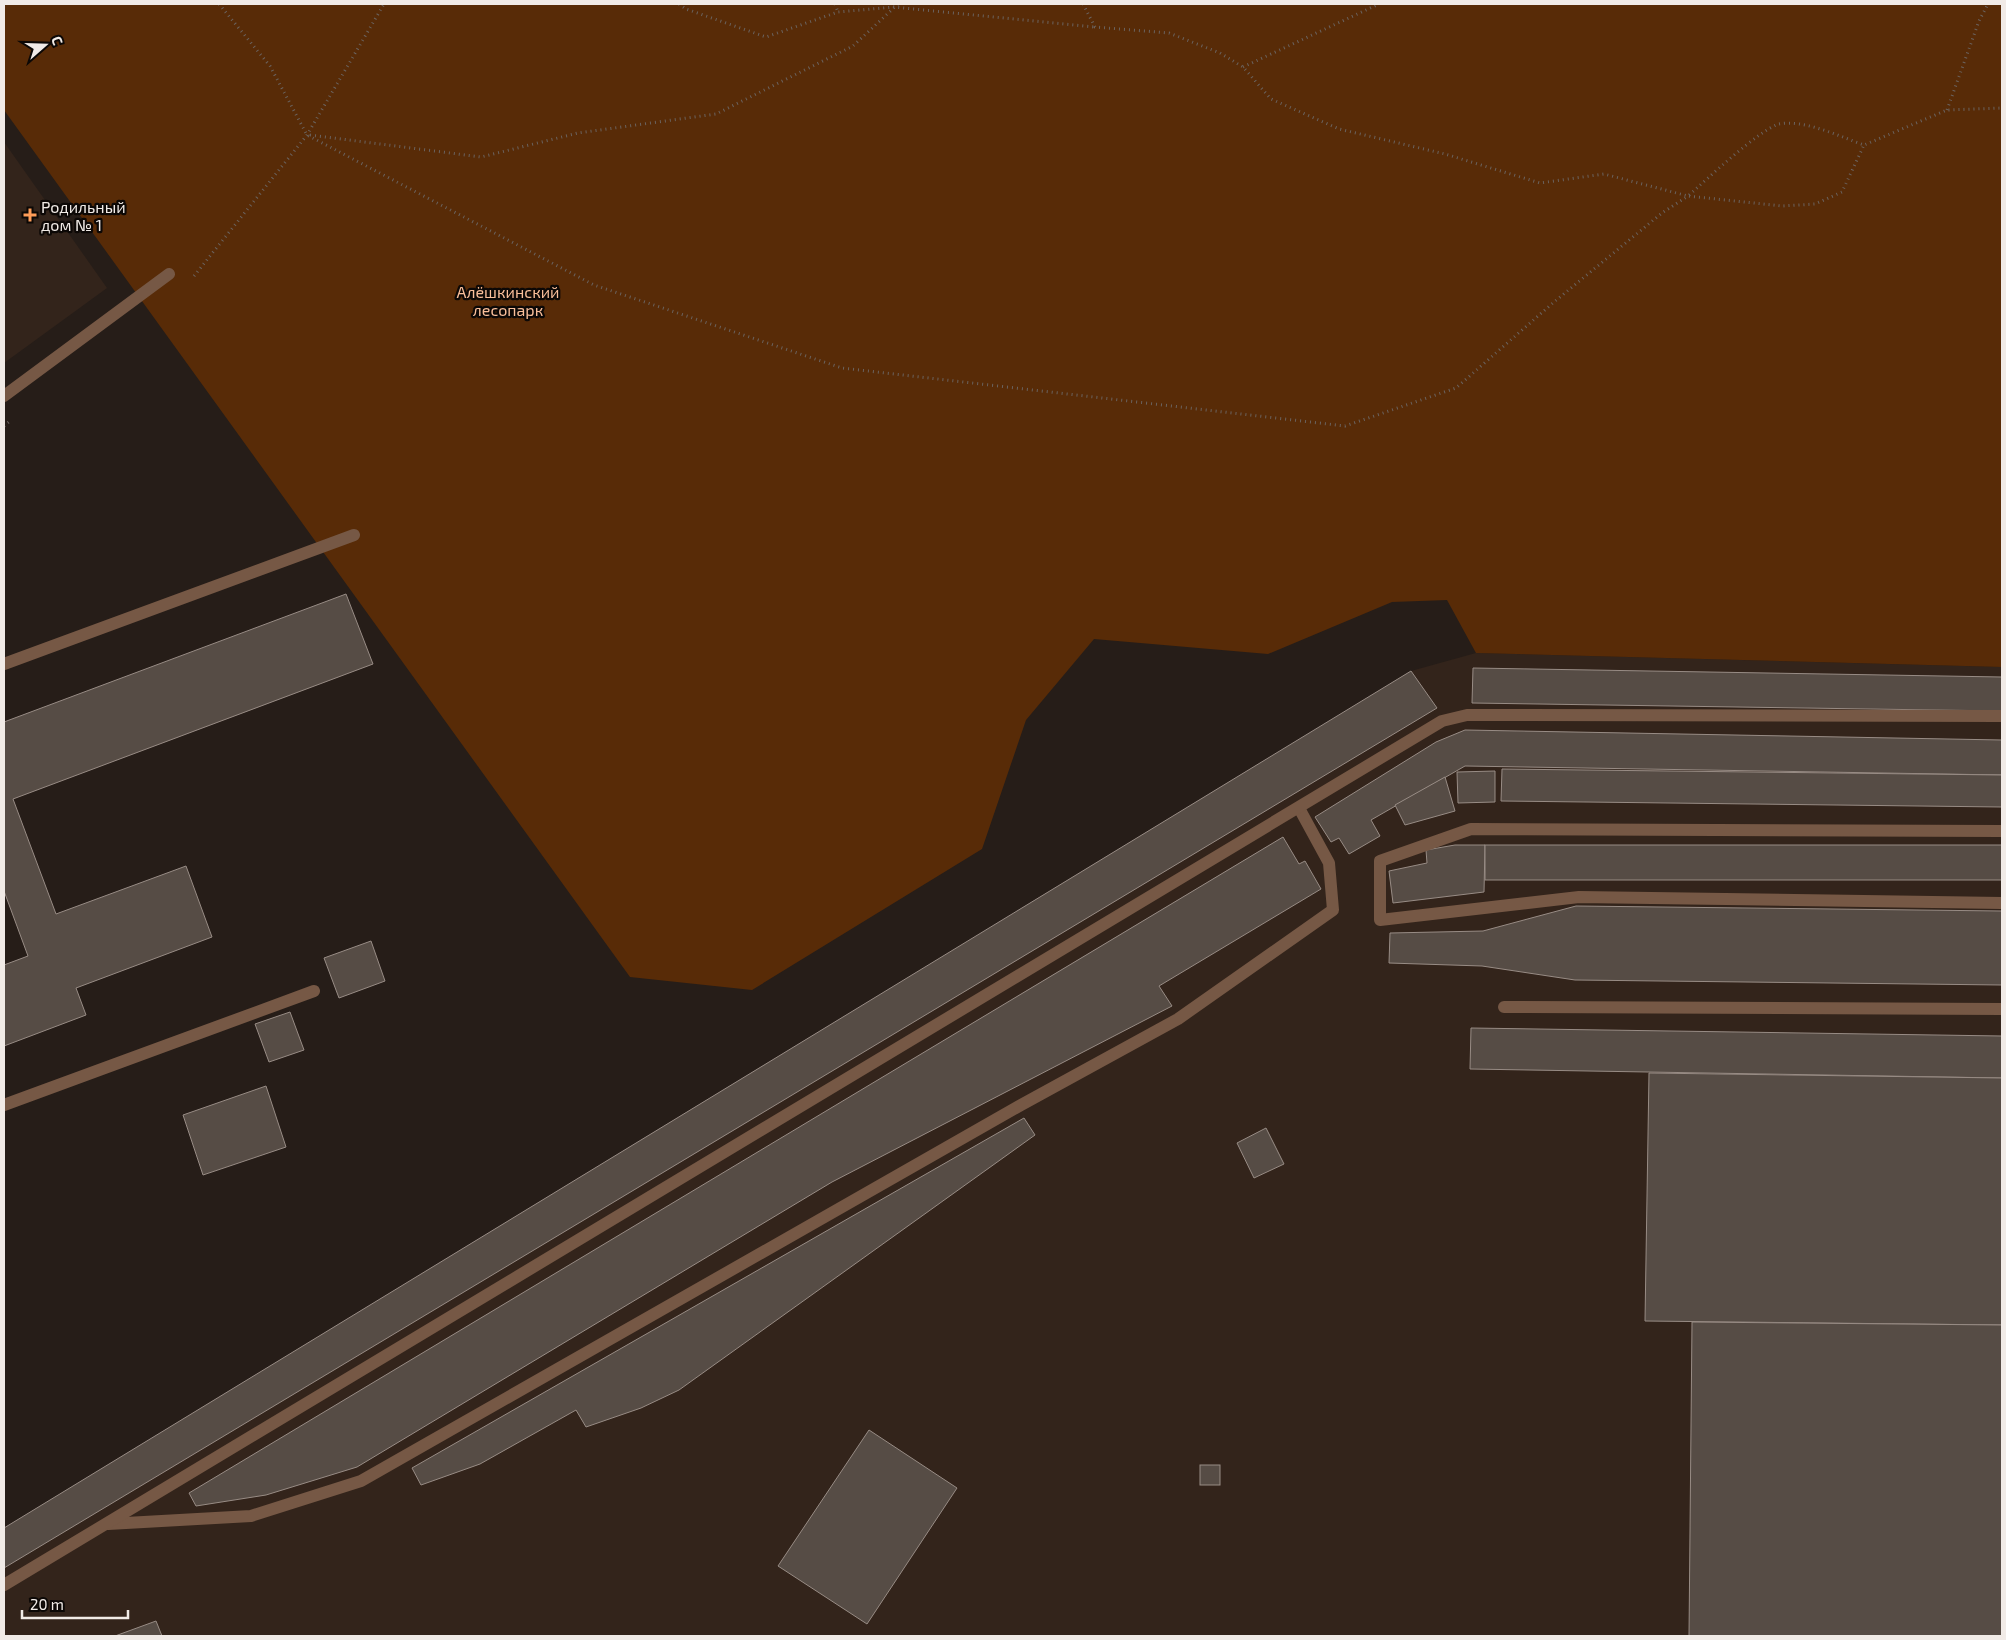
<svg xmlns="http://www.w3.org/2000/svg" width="2006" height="1640" font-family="'Exo 2',sans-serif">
	<rect width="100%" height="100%" fill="#261d18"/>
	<!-- built -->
	<g fill="#33241b">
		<polygon points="4,142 107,288 4,363"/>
		<polygon points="1476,653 2002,667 2002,1636 4,1636 4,1528 1411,671"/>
	</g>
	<!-- green -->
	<polygon fill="#582b07" points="4,4 2002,4 2002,667 1476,653 1447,600 1392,602 1268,654 1094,639 1026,720 982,849 752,990 630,977 4,110"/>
	<!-- building -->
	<g fill="#564c45" stroke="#988c85">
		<polygon points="346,594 373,664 13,799 56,914 186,866 212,937 76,988 86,1015 4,1046 4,965 28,956 4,891 4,722"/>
		<polygon points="1473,668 2002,677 2002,711 1472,703"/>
		<polygon points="1411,671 1437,708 4,1568 4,1528"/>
		<polygon points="1465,730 2002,740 2002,775 1465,766 1371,820 1380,836 1349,854 1339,838 1331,842 1315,817 1436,742"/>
		<polygon points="1502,769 2002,775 2002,807 1501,801"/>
		<polygon points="1495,771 1495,802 1458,803 1457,772"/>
		<polygon points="1445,777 1455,811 1405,825 1395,805"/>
		<polygon points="1283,837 1299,864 1305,861 1321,889 1159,986 1172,1006 832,1182 357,1467 266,1495 196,1506 189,1493"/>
		<polygon points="1455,845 1485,845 1484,892 1393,903 1389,871 1427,863 1426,850"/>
		<rect x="1485" y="845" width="517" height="35"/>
		<polygon points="1576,906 2002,911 2002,985 1575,980 1482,966 1389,963 1390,933 1483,931"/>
		<polygon points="371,941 385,981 339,998 324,958"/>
		<polygon points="290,1012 304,1050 269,1062 255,1024"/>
		<polygon points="1471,1028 2002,1036 2002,1078 1470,1069"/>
		<polygon points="1649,1073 2002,1078 2002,1325 1645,1321"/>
		<polygon points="266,1086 286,1147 203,1175 183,1115"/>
		<polygon points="1024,1118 1035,1135 679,1390 641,1408 586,1427 576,1410 480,1464 421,1485 412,1468"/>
		<polygon points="1266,1128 1284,1164 1254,1178 1237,1143"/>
		<polygon points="1692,1322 2002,1325 2002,1636 1689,1636"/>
		<polygon points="869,1430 957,1488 867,1624 778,1566"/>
		<rect x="1200" y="1465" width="20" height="20"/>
		<polygon points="156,1621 162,1636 115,1636"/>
	</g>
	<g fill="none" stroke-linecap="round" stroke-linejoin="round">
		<!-- path -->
		<g stroke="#6b635f" stroke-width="3" stroke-dasharray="1 4" stroke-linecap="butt">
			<polyline points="219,4 270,66 307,135 594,285 842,368 1345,426 1456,388 1554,302 1662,213 1688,196 1782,206 1815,204 1842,192 1864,145"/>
			<polyline points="679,4 686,9 766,37 838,12 894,7 1094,27"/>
			<polyline points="835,4 838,12"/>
			<path d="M1083,4l12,23 74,6 51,20 23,14 28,32 68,30 106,25 95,29 64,-9 84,22c17,-15 72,-67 91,-72 25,-5 62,13 85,21l83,-35 55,-2"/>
			<polyline points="1243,67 1379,4"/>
			<polyline points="1947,110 1979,21 1988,4"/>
			<polyline points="310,135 481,157 578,133 716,114 853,46 898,4"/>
			<polyline points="194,276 307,135 384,4"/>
			<polyline points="4,426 11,420"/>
		</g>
		<!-- minor -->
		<g stroke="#765845" stroke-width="12">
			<polyline points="4,396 169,274"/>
			<polyline points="4,664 354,535"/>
			<polyline points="2002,831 1471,829 1380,861 1380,920 1579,897 2002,903"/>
			<polyline points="1504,1007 2002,1009"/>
			<polyline points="4,1105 314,991"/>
			<polyline points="108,1524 251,1516 361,1481 1021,1105 1178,1019 1333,910 1329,863 1299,808"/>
			<polyline points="4,1585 1442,721 1467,715 2002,716"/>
		</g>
	</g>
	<!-- markers -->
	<path fill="#fe9c58" stroke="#0c0806" stroke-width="2" d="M27.5 207.5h5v5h5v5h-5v5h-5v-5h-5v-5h5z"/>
	<g text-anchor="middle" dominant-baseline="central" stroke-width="4.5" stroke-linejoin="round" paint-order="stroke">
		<!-- poi labels -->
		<g font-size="16" fill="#f1ebe7" stroke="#0c0806" text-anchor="start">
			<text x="41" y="206">Родильный<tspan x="41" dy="18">дом № 1</tspan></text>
		</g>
		<!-- park labels -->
		<g font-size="16" fill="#fabf9a" stroke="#0c0806">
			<text x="508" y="291">Алёшкинский<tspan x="508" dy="18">лесопарк</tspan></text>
		</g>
	</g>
	<!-- border -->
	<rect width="2006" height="1640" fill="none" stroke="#f1ebe7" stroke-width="10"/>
	<!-- north arrow -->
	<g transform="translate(45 45) rotate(70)" stroke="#0c0806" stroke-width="4" paint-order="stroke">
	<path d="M0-4L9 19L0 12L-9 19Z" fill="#f1ebe7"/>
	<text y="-8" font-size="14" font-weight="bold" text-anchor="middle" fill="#f1ebe7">С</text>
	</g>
	<!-- scale -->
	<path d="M22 1610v8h106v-8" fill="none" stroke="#f1ebe7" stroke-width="2.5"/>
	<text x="30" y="1610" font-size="15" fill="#f1ebe7" stroke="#0c0806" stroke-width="4" paint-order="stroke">20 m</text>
</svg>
